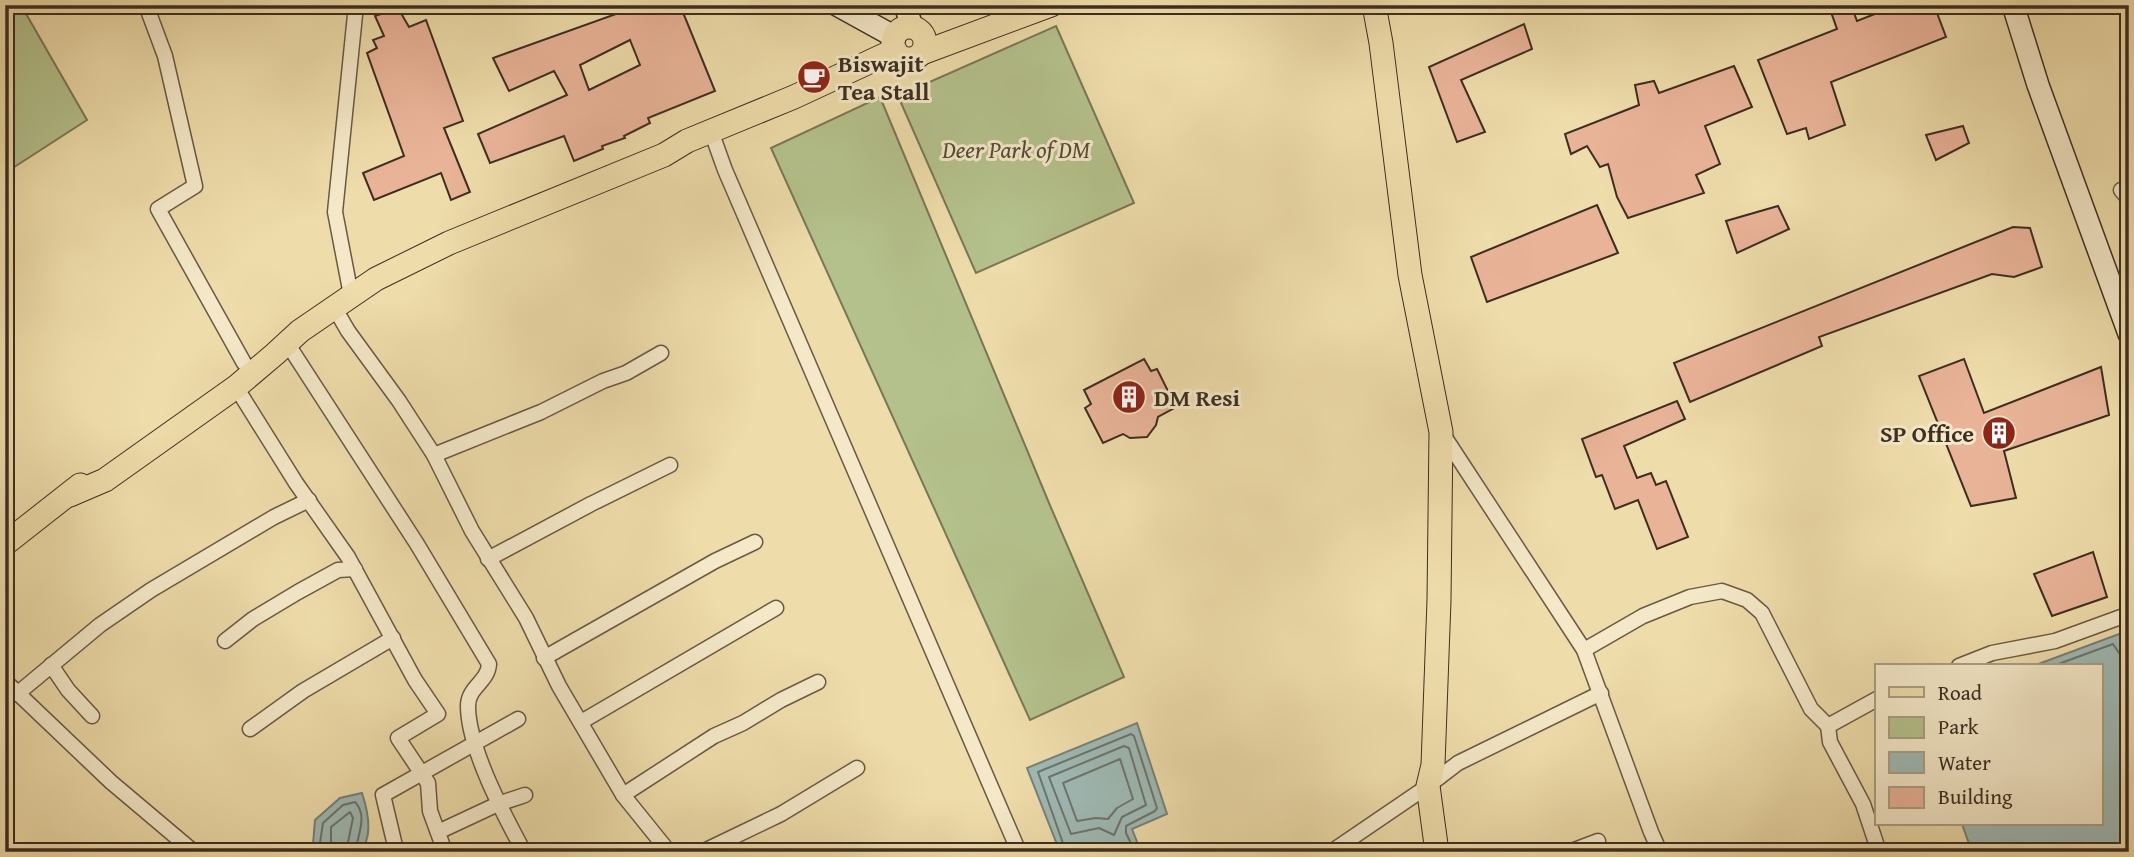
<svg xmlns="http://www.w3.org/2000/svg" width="2134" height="857" font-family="'Gentium Book Plus',serif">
	<rect width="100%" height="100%" fill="#eedcaa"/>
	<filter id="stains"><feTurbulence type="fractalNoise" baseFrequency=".00286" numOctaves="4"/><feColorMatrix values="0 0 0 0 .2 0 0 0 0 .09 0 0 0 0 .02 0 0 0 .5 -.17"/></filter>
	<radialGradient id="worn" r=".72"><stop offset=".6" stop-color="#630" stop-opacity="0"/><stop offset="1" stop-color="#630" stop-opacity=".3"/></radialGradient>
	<!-- green -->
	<g fill="#b4c18c" stroke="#787856" stroke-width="2">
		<polygon points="5,5 21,5 87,120 5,173"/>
		<polygon points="1056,26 1134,203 976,273 898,96"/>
		<polygon points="880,97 1049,503 1124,677 1030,720 771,148"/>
	</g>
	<!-- water -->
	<g fill="#9eb9b4" stroke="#778179" stroke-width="2">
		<polygon points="2119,634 2129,659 2129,852 1972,852 1962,824 2101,824 2101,666 2033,666"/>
		<polygon points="1137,723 1167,814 1132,829 1141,852 1101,852 1098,844 1070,852 1060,852 1027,768"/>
		<path d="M362,793c6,18 12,43 -2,59h-44l-3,-8 2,-24 25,-22z"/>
	</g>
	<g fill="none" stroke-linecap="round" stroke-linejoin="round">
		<!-- shore -->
		<g stroke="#6d746a" stroke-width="2">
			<polyline points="2053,666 2113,644 2121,656 2129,658"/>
			<polygon points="1124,746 1129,748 1146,805 1122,817 1114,835 1099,828 1071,834 1049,777"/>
			<polygon points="1120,759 1133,799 1117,808 1108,819 1096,818 1077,821 1063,783"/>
			<path d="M322,852l-2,-9 3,-20 20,-18 12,-3c13,13 3,33 0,50"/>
			<polyline points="331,852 331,827 350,812 353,818 346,852"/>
			<polyline points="1066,852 1038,772 1131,734 1134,736 1157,808 1155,811 1126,826 1126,833 1135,852"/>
		</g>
	</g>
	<!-- building -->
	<g fill="#e9b398" stroke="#3c2e21" stroke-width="2" fill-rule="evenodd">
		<path d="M625,5h55l35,86 -67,27 2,5 -26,13 1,2 -23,8 1,3 -29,12 -10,-25 -74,27 -12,-29 89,-39 -13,-24 -45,20 -16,-33 126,-45 -2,-5zM630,40l10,25 -51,25 -9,-25z"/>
		<polygon points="1848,5 1851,5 1857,21 1898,5 1934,5 1946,37 1831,82 1845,125 1809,139 1806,128 1787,134 1758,60 1837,29 1831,12"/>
		<polygon points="398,8 409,27 426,20 463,121 444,128 470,192 451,200 441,173 374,200 363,173 404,156 367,53 377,48 373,40 384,36 375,16"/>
		<polygon points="1524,24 1532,49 1461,80 1485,132 1457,142 1429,67"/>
		<polygon points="1734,66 1752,107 1705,126 1720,164 1696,175 1704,193 1628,218 1617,197 1608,164 1600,167 1587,146 1571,154 1565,134 1639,105 1635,85 1654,81 1659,93"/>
		<polygon points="1963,126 1969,143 1936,160 1926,135"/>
		<polygon points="1597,205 1618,253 1487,302 1471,257"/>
		<polygon points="1778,206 1789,229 1737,253 1726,221"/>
		<polygon points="2013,227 2030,228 2042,267 2014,277 1992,274 1819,337 1822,346 1690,402 1674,363"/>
		<polygon points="1144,359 1151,371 1157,369 1176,407 1158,417 1156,425 1147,437 1130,438 1123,434 1103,443 1085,408 1091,404 1084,390"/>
		<polygon points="1964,359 1984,413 2101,367 2109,415 2004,451 2016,498 1971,506 1919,376"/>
		<polygon points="1677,401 1685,419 1624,446 1637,478 1651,473 1656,485 1666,481 1688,537 1657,549 1638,500 1615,509 1602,475 1596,477 1582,439"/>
		<polygon points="2093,552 2107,597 2052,616 2034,574"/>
	</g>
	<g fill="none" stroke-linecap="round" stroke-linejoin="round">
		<!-- street casing -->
		<g stroke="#685a43" stroke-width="17">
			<g id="street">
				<polyline points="146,5 165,56 195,186 158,209 244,363"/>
				<polyline points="711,131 725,170 1019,852"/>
				<polyline points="2121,190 2129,199"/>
				<polyline points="351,295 335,212 356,5"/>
				<polyline points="334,307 348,331 399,401 434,455 472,531 526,618 559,686 623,795 669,852"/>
				<path d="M287,343l130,201 72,120c-1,18 -21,23 -21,42 0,42 36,109 56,146"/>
				<polyline points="236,387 296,483 348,557 415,680 438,714 398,738 428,783 430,811 445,852"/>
				<polyline points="1442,433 1584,650 1643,616 1690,597 1722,591 1747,600 1762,613 1811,709 1828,726"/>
				<polyline points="434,455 541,412 603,381 626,373 661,353"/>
				<polyline points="488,559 591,504 670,465"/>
				<polyline points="225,641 253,619 298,592 338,570 355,569"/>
				<polyline points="1584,650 1651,832 1660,852"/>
				<polyline points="544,658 715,561 755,542"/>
				<polyline points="51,665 68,690 92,716"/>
				<polyline points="1959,666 1992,653 2055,641 2129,614"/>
				<polyline points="5,681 111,782 194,852"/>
				<polyline points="17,694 100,625 151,590 274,517 309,500"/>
				<polyline points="1877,699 1828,726 1830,742 1863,804 1879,852"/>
				<polyline points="581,722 776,608"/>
				<polyline points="250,729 303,691 393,638"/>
				<polyline points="623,795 714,736 743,723 781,700 818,682"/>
				<polyline points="438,832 498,804 525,795"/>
				<polyline points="394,852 396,850 383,795 518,719"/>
				<polyline points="702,852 781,814 857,768"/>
				<polyline points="1331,852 1428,786 1458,763 1601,693"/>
				<polyline points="1569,852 1598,841"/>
			</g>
		</g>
		<!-- secondary casing -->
		<g stroke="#3c2e21" stroke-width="24">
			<g id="secondary">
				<polyline points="837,5 895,37"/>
				<polyline points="905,5 912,27"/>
				<polyline points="2013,5 2038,85 2129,334"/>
			</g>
		</g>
		<!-- primary casing -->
		<g stroke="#3c2e21" stroke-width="25">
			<g id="primary">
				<polyline points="1374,5 1381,43 1410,275 1441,432 1439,600 1433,765 1428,786 1437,852"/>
				<circle cx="909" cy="43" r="16"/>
				<polyline points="922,53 1051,5"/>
				<polyline points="70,495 105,480 236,387 275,354 300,331 376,279 449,243 664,155 687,141 794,97 895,50"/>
				<polyline points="5,544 80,485"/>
			</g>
		</g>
		<!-- street -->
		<use href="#street" stroke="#f4e8c8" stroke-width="14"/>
		<!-- secondary -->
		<use href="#secondary" stroke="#f4e8c8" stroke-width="21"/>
		<!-- primary -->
		<use href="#primary" stroke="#eedcaa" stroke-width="23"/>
	</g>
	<!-- icons -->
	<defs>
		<g id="cafe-disc" transform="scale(1.75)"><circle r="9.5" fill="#8f2418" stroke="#f4e8c8"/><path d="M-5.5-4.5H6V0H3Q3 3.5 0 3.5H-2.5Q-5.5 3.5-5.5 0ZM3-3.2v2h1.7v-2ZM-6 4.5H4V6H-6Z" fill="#fff"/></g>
		<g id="building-disc" transform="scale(1.75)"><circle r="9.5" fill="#8f2418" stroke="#f4e8c8"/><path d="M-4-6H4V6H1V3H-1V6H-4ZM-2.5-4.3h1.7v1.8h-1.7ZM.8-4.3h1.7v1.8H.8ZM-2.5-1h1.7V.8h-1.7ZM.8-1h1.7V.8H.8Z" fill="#fff"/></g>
	</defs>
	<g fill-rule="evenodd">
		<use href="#cafe-disc" x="814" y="77"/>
		<use href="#building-disc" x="1129" y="397"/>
		<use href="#building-disc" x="1999" y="433"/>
	</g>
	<g text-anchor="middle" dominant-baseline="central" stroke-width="6" stroke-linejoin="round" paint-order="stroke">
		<!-- poi labels -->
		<g font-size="24" font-weight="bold" fill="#3c2e21" stroke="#f4e8c8" text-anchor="start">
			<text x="838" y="63">Biswajit<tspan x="838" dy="28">Tea Stall</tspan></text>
			<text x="1154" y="397">DM Resi</text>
			<text x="1974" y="433" text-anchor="end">SP Office</text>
		</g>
		<!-- park labels -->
		<g font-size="24" font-style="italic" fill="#544b36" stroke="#f4e8c8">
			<text x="1016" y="149">Deer Park of DM</text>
		</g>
	</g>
	<!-- margin -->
	<rect width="2134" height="857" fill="none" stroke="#eedcaa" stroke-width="28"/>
	<rect x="7" y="7" width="2120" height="843" fill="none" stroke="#3c2e21" stroke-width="3.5"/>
	<rect x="14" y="14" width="2106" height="829" fill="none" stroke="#3c2e21" stroke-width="2"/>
	<!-- legend -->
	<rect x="1875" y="664" width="228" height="161" fill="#f4e8c8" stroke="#aa9e85" stroke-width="2"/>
	<rect x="1889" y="687" width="35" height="10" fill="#eedcaa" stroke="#aa9e85" stroke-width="2"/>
	<text x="1938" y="700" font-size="21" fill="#3c2e21">Road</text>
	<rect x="1889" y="717" width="35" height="21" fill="#b4c18c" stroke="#aa9e85" stroke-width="2"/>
	<text x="1938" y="734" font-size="21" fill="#3c2e21">Park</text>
	<rect x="1889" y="752" width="35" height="21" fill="#9eb9b4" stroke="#aa9e85" stroke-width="2"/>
	<text x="1938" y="770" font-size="21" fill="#3c2e21">Water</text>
	<rect x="1889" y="787" width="35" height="21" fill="#e9b398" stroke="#aa9e85" stroke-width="2"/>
	<text x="1938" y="804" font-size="21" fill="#3c2e21">Building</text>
	<rect width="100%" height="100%" filter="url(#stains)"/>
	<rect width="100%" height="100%" fill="url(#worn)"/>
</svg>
